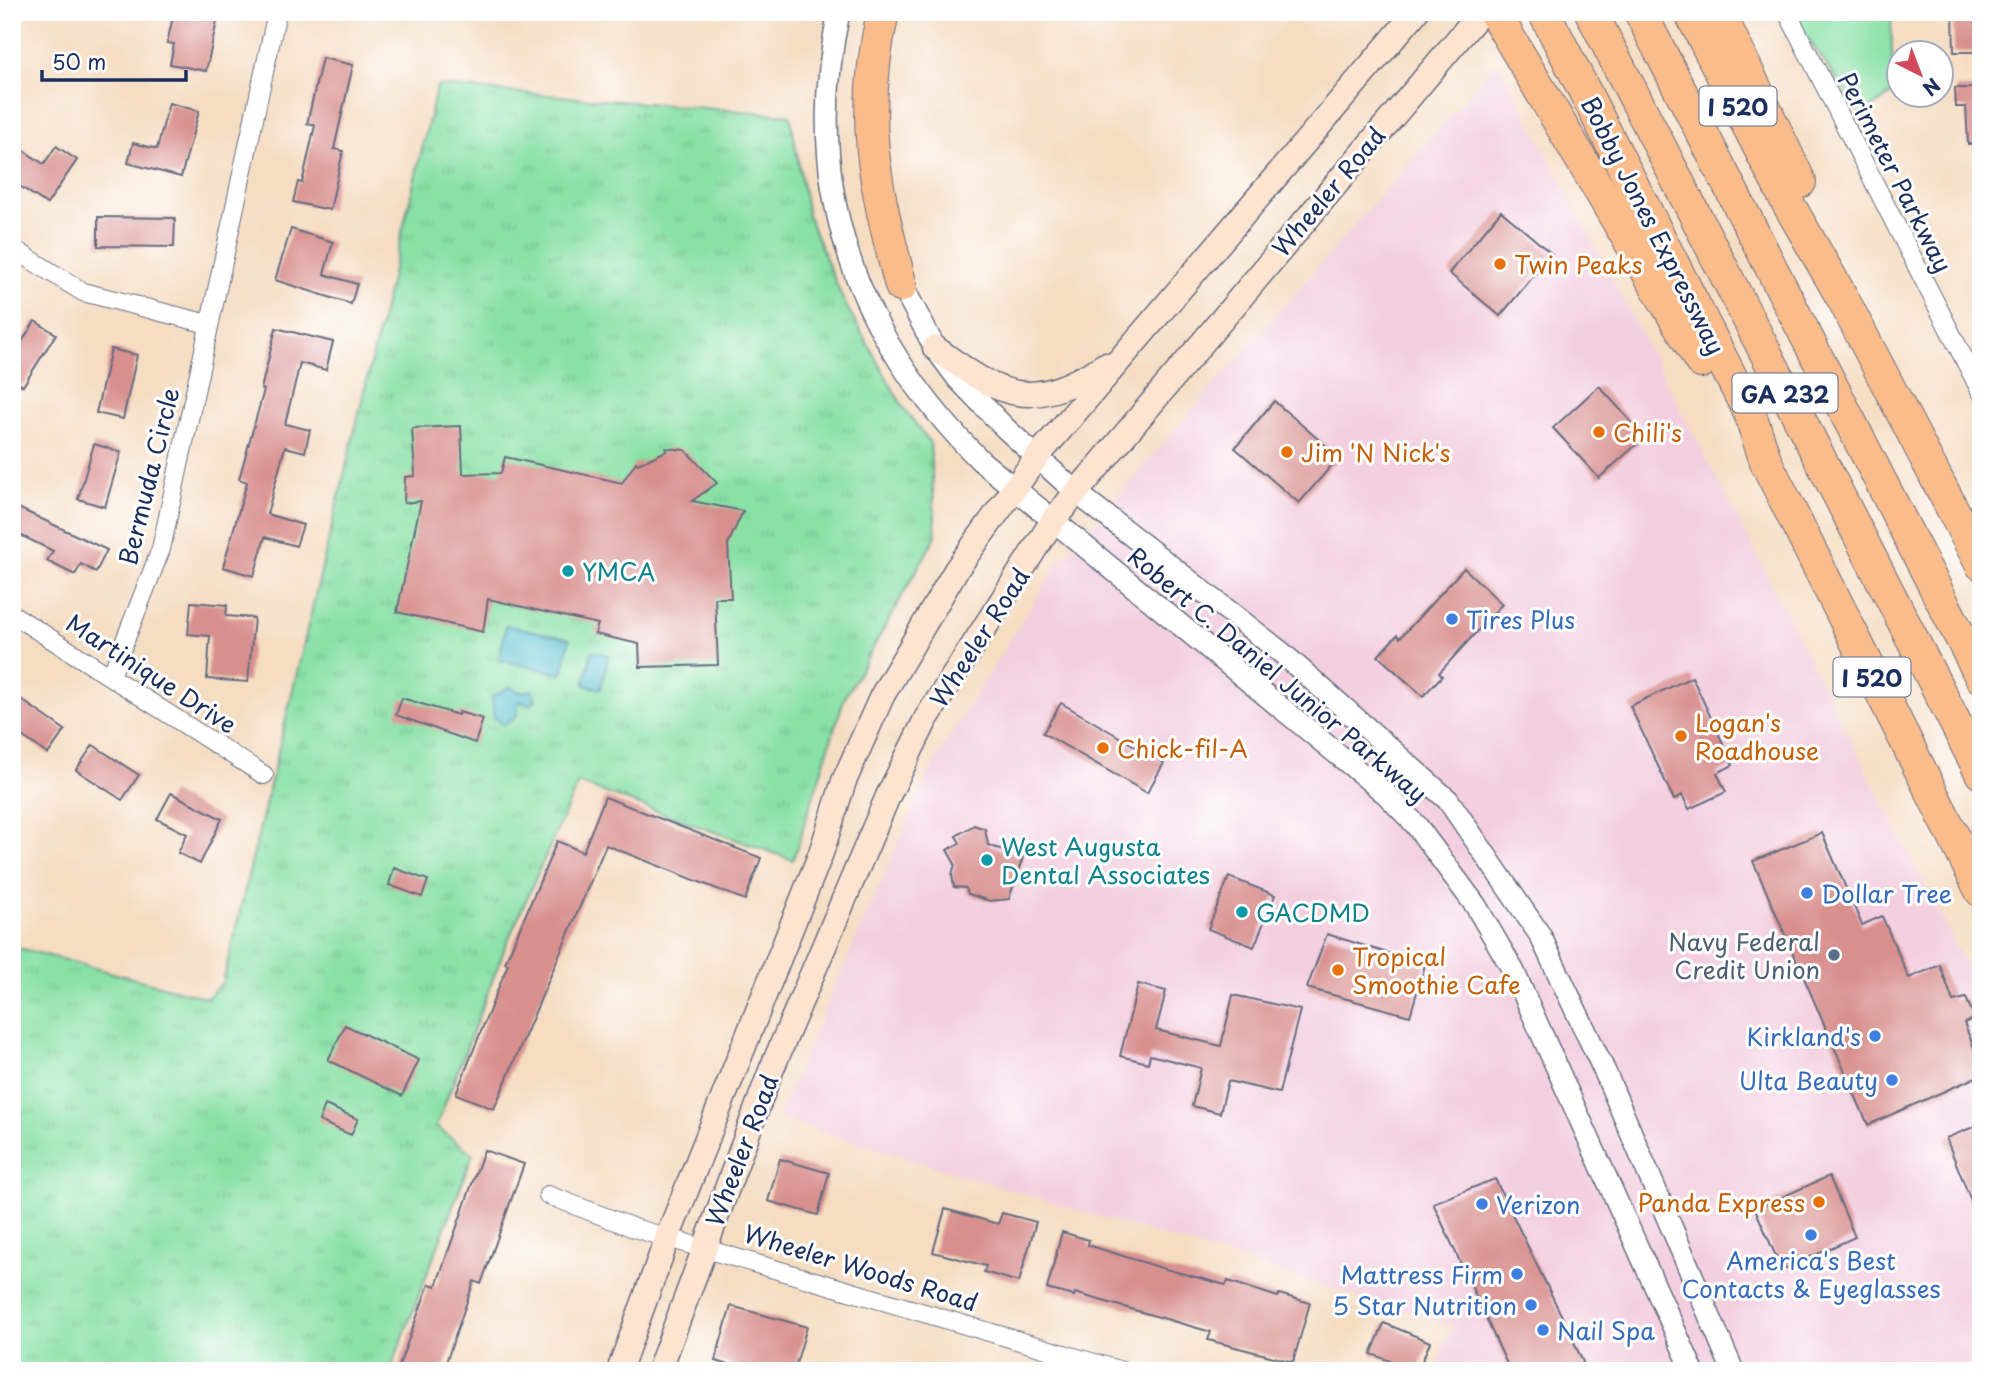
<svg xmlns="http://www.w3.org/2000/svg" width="1993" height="1383" font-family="'Playpen Sans',sans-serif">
	<defs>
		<pattern id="park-tufts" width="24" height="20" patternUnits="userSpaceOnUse" patternTransform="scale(1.75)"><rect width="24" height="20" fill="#89e1a6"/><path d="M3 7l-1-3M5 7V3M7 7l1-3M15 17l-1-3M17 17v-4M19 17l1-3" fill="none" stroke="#76c191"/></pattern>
	</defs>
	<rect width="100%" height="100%" fill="#fff"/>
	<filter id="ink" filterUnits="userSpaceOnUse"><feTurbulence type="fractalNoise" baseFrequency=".0143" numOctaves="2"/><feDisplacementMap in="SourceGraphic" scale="14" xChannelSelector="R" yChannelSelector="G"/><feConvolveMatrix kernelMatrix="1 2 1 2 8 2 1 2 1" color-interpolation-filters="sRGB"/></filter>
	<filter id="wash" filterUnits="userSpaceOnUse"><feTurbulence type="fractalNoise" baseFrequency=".00686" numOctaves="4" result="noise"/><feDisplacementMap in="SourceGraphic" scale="28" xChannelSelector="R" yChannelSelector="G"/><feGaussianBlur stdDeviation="1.57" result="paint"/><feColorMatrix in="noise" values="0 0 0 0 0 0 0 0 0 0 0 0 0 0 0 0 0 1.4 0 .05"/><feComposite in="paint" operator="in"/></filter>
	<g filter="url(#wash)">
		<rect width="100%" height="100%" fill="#f5ddc2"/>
		<!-- built -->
		<polygon fill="#f3cfdf" points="1498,61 1735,513 1981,995 1981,1371 1436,1371 1451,1325 777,1118 934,762 1057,565"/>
		<!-- grass -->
		<polygon fill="#89e1a6" stroke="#528882" stroke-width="2" points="1790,12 1891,12 1893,93 1861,115"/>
		<!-- park -->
		<polygon fill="url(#park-tufts)" stroke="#528882" stroke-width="2" points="437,86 790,115 808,216 843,300 903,407 930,443 936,536 844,699 793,860 578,783 506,945 436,1127 473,1154 390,1371 12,1371 12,946 207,998 223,982"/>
		<!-- water -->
		<g fill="#54bfcf" stroke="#387796" stroke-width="2">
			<polygon points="506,625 570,639 562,674 499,660"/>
			<polygon points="592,651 609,655 601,689 584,685"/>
			<polygon points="510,687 520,692 532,690 536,699 531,705 519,701 516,717 504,725 494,717 492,697"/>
		</g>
		<g id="blocks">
			<!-- building -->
			<g fill="#d8908e">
				<polygon points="174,12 219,12 206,71 170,64 174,44 167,43"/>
				<polygon points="1953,12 1981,12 1981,52 1954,52"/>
				<polygon points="322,58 353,65 334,149 343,151 330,210 293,202 298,182 302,183 315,125 307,124"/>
				<polygon points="1955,88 1981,88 1981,144 1968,144 1966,107 1956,107"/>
				<polygon points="169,103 199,111 181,177 128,163 133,143 157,149"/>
				<polygon points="12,143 44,164 56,146 77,160 47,204 12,181"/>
				<polygon points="1501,211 1552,254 1500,316 1449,273"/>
				<polygon points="98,217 175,218 174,247 98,246"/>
				<polygon points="291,229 333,242 324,274 357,284 351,304 275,280"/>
				<polygon points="35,321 56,334 23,386 12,379 12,357"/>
				<polygon points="276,328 333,342 326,370 300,363 285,424 310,430 305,452 285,447 267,514 303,525 296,546 265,537 254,576 223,567 247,482 239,479 264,390 261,389"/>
				<polygon points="111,349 137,355 123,419 96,413"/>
				<polygon points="1599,386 1645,437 1599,478 1553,428"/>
				<polygon points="1274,401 1339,457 1299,503 1235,448"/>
				<polygon points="461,426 463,474 501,473 505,457 622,483 636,462 638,464 666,451 666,448 685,450 717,483 692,501 743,511 728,544 731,598 715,598 718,665 640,667 639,644 595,634 598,624 488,599 483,632 397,612 421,501 404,503 405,477 415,476 412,428"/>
				<polygon points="94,444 121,452 105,507 78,499"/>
				<polygon points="12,505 107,550 96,572 81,564 75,575 47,561 53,551 12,531"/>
				<polygon points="1464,568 1502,604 1439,673 1442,676 1423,696 1378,656 1397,635 1400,638"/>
				<polygon points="191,602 227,605 226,616 254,618 248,682 207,679 210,636 188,634"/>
				<polygon points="1692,677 1733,765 1717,773 1726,792 1689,809 1682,795 1674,800 1630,706"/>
				<polygon points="19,698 65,730 48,754 12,729 12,707"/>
				<polygon points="402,698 458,715 459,712 483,719 475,743 396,715"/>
				<polygon points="1061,703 1164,763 1147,793 1043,733"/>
				<polygon points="93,745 139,775 122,800 76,770"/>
				<polygon points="171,793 222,819 200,864 178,853 187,834 157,819"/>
				<polygon points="605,797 761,858 745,900 606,845 494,1109 456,1094 508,964 505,963 557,841 583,852"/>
				<polygon points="974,825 985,829 988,845 1023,857 1009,899 990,901 968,894 966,888 954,887 952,875 955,864 947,850 960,843 956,836"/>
				<polygon points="1822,833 1862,925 1882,916 1909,978 1940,965 1953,1001 1966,998 1975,1018 1964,1023 1981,1065 1981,1075 1868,1125 1753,861"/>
				<polygon points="394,868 428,880 422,897 389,885"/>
				<polygon points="1229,877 1275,895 1254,947 1208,929"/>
				<polygon points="1327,934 1425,965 1410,1016 1307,988"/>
				<polygon points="1138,984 1166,991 1156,1030 1221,1046 1233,995 1300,1010 1279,1093 1228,1081 1220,1113 1192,1106 1201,1068 1150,1055 1148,1063 1120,1056"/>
				<polygon points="345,1025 419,1060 402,1096 328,1060"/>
				<polygon points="325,1105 358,1119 351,1135 319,1121"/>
				<polygon points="1981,1124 1981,1223 1980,1223 1946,1138"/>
				<polygon points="484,1150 524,1164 481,1284 474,1281 443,1371 397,1371 429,1284 436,1286"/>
				<polygon points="780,1159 829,1173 818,1215 768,1201"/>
				<polygon points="1829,1176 1855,1237 1782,1270 1755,1209"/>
				<polygon points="1495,1179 1569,1331 1587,1371 1510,1371 1506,1362 1433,1203"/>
				<polygon points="945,1209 998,1224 1002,1213 1036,1222 1019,1282 984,1272 986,1266 933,1252"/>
				<polygon points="1062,1232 1089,1240 1088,1245 1165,1269 1226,1285 1228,1281 1278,1297 1279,1294 1310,1303 1293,1362 1208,1340 1211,1332 1075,1293 1074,1296 1047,1289"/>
				<polygon points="731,1306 807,1327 794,1371 752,1371 715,1361"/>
				<polygon points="1384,1323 1430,1342 1418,1371 1371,1354"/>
			</g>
		</g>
	</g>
	<g filter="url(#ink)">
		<use href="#blocks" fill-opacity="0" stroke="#676c81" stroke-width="2"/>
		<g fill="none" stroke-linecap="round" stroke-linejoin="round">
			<!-- minor casing -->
			<g stroke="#676c81" stroke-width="20">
				<g id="minor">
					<polyline points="1787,12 1981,392"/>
					<polyline points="12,248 83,292 208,324"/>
					<polyline points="12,614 264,775"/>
					<polyline points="111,676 161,549 277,12"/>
					<polyline points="548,1195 634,1228 1122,1371"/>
				</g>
			</g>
			<!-- tertiary casing -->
			<g stroke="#676c81" stroke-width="24">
				<g id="tertiary">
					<path d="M839,12c-38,175 17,325 142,449l405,333 30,31 60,81 37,64 180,401"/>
					<polyline points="896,274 935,348 958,379 1006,429 1077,493 1282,653 1448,800 1540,935 1605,1072 1733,1371"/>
				</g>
			</g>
			<!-- secondary casing -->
			<g stroke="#676c81" stroke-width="27">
				<g id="secondary">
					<path d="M935,348c67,49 94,65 170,17"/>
					<polyline points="619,1371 668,1236 821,853 844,781 882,696 956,570 1037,457 1416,12"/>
					<polyline points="659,1371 770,1073 888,796 926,719 1054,519 1481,12"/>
				</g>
			</g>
			<!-- motorway casing -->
			<g stroke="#676c81" stroke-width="34">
				<g id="motorway">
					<path d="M883,12c-24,107 -9,170 18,274"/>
					<polyline points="1494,12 1701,362"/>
					<polyline points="1544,12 1750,414 1766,462 1981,891"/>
					<polyline points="1591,12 1981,773"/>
					<polyline points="1640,12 1981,677"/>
					<polyline points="1690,12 1786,200 1843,299 1981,564"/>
					<polyline points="1719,12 1800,182"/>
				</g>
			</g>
			<!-- minor -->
			<use href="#minor" stroke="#fff" stroke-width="18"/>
			<!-- tertiary -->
			<use href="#tertiary" stroke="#fff" stroke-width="21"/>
			<!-- secondary -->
			<use href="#secondary" stroke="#fde4d1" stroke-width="24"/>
			<!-- motorway -->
			<use href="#motorway" stroke="#fabc8b" stroke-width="32"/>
		</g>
	</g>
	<!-- markers -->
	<g fill="#e8710a" stroke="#fff" stroke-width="2.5">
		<circle cx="1500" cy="264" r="7"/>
		<circle cx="1599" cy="432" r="7"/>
		<circle cx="1287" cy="452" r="7"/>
		<circle cx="1681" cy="736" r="7"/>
		<circle cx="1103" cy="748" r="7"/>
		<circle cx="1338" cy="970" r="7"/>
		<circle cx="1819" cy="1202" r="7"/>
	</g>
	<g fill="#0f9aa8" stroke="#fff" stroke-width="2.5">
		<circle cx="568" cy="571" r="7"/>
		<circle cx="987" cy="860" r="7"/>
		<circle cx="1242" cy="912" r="7"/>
	</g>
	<g fill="#3f7fe0" stroke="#fff" stroke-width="2.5">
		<circle cx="1452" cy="619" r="7"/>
		<circle cx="1807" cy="893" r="7"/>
		<circle cx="1875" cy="1036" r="7"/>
		<circle cx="1892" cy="1080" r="7"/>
		<circle cx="1482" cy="1204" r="7"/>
		<circle cx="1811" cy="1235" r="7"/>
		<circle cx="1517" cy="1274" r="7"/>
		<circle cx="1531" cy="1305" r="7"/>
		<circle cx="1543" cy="1330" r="7"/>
	</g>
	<circle fill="#5c6f8a" stroke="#fff" stroke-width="2.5" cx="1834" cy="955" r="7"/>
	<g text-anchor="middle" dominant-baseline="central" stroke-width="6" stroke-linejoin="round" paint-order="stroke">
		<!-- shield labels -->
		<g fill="#fff" stroke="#5f6d8e" stroke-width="2">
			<rect x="1699.5" y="86.5" width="77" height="39" rx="5"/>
			<rect x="1732.5" y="373.5" width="105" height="39" rx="5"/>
			<rect x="1833.5" y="657.5" width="77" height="39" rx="5"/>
		</g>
		<g font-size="23" font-weight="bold" fill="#1b2f5e">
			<text x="1738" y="106">I 520</text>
			<text x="1785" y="393">GA 232</text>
			<text x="1872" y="677">I 520</text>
		</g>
		<!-- street labels -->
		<g font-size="24" fill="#1b2f5e" stroke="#fff">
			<text transform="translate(1896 172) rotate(63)">Perimeter Parkway</text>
			<text transform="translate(1328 191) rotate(-50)">Wheeler Road</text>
			<text transform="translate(1654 225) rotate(63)">Bobby Jones Expressway</text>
			<text transform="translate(148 476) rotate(-76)">Bermuda Circle</text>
			<text transform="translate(979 637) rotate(-57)">Wheeler Road</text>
			<text transform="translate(152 673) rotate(33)">Martinique Drive</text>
			<text transform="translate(1278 674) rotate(40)">Robert C. Daniel Junior Parkway</text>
			<text transform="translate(741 1150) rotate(-69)">Wheeler Road</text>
			<text transform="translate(861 1267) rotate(17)">Wheeler Woods Road</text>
		</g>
		<!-- food labels -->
		<g font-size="24" fill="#c56008" stroke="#fff" text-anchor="start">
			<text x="1514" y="264">Twin Peaks</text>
			<text x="1613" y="432">Chili's</text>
			<text x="1301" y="452">Jim 'N Nick's</text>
			<text x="1695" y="722">Logan's<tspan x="1695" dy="28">Roadhouse</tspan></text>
			<text x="1117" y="748">Chick-fil-A</text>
			<text x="1352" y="956">Tropical<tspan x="1352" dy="28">Smoothie Cafe</tspan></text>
			<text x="1805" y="1202" text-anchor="end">Panda Express</text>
		</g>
		<!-- culture labels -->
		<g font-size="24" fill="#0d838f" stroke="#fff" text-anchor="start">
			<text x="582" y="571">YMCA</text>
			<text x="1001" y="846">West Augusta<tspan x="1001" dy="28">Dental Associates</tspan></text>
			<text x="1256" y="912">GACDMD</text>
		</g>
		<!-- shop labels -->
		<g font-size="24" fill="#366cbe" stroke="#fff" text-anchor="start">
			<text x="1466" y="619">Tires Plus</text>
			<text x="1821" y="893">Dollar Tree</text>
			<text x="1861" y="1036" text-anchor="end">Kirkland's</text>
			<text x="1878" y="1080" text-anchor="end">Ulta Beauty</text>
			<text x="1496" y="1204">Verizon</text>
			<text x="1811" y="1260" text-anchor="middle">America's Best<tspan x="1811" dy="28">Contacts &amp; Eyeglasses</tspan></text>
			<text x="1503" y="1274" text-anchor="end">Mattress Firm</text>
			<text x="1517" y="1305" text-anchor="end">5 Star Nutrition</text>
			<text x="1557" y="1330">Nail Spa</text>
		</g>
		<!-- service labels -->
		<g font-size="24" fill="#4e5e75" stroke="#fff" text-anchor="end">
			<text x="1820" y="941">Navy Federal<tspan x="1820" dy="28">Credit Union</tspan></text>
		</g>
	</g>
	<!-- margin -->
	<rect width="1993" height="1383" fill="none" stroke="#fff" stroke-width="42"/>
	<!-- north arrow -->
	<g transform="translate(1920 74) rotate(138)"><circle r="33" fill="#ffffff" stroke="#a4acbf" stroke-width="2"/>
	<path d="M0-5L12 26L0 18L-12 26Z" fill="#d1495b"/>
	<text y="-10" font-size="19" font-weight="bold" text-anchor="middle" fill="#1b2f5e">N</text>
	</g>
	<!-- scale -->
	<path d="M42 70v10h144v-10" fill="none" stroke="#1b2f5e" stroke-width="3.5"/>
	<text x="52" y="70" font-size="21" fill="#1b2f5e" stroke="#ffffff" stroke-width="5" paint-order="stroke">50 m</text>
</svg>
